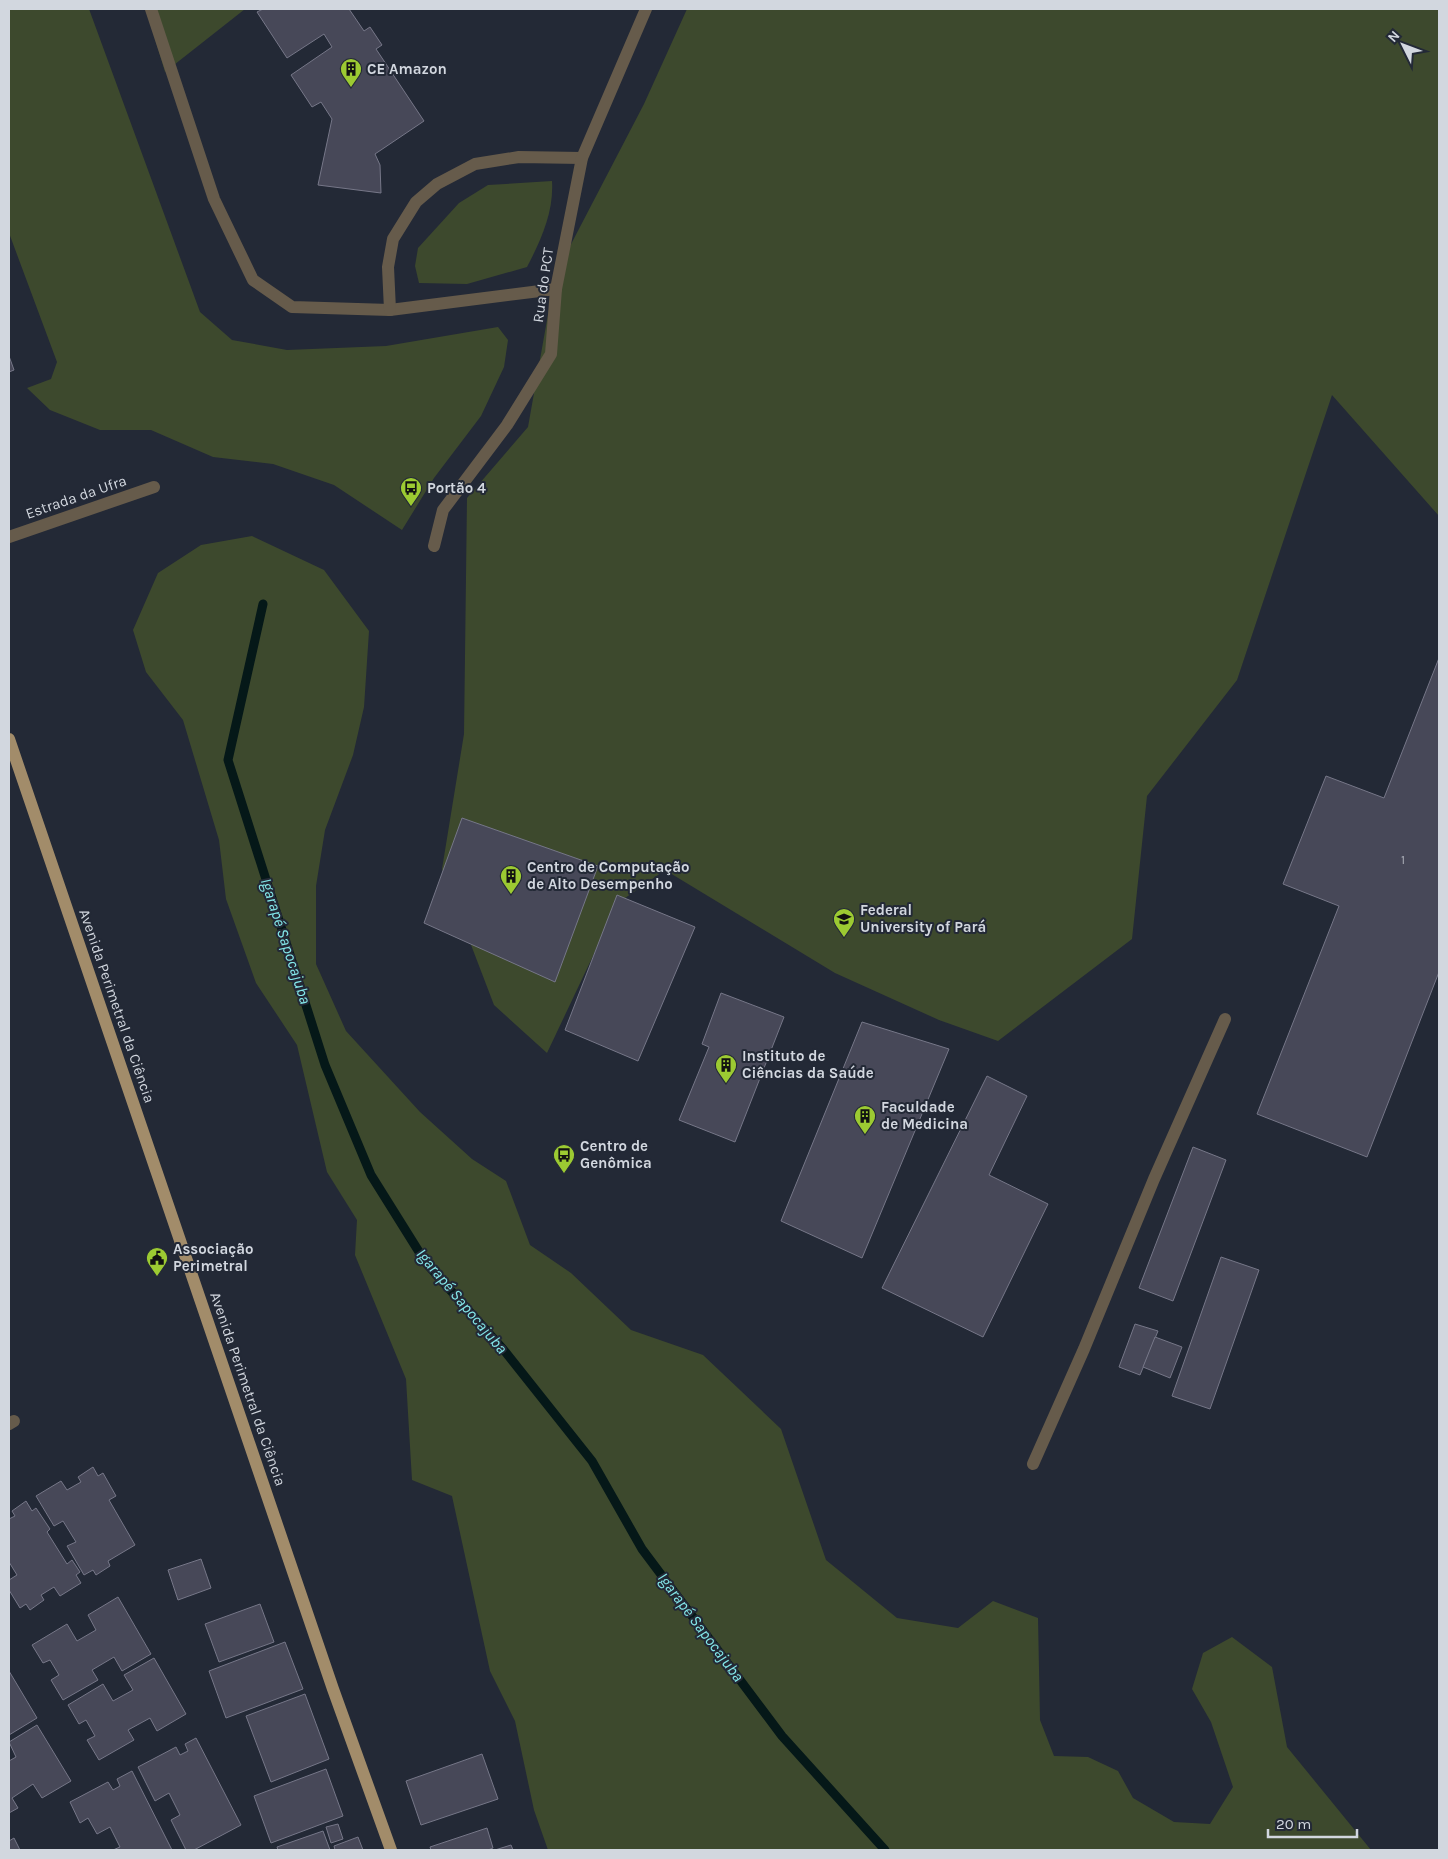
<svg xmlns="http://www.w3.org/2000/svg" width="1448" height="1859" font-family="Karla,sans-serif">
	<rect width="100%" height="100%" fill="#232936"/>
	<!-- green -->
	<g fill="#3d492d">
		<polygon points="9,9 89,9 200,312 232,340 287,350 386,346 498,327 508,340 504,367 481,416 434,478 402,530 334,485 273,464 213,457 151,430 100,430 50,410 27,388 51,379 57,362 9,233"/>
		<polygon points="146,9 245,9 165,72"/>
		<polygon points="687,9 1439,9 1439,516 1332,395 1237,680 1147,796 1132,939 998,1041 939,1020 835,973 665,870 618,903 547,1053 494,1005 442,869 464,734 467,498 528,427 555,275 644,104"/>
		<path d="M552,181c2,31 -11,59 -25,86l-60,17 -48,-1 -4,-17 3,-18 41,-45 29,-18z"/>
		<polygon points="252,536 324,570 369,631 364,707 353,755 325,830 316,886 316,964 346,1031 420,1112 472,1159 506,1181 530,1245 571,1273 631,1330 703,1355 781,1429 826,1560 897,1618 958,1628 993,1601 1038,1618 1040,1720 1054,1756 1088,1757 1118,1771 1133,1798 1174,1822 1210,1824 1233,1787 1211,1722 1192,1689 1203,1653 1232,1637 1272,1667 1287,1747 1371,1850 548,1850 534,1810 515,1721 490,1671 452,1496 412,1480 406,1379 355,1255 357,1220 327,1172 297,1045 256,983 226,899 219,840 183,720 146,672 133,630 158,573 201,545"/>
	</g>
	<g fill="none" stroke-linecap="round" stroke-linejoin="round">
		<!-- stream -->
		<polyline stroke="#051818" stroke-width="9" points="263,604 228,760 325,1065 371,1175 426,1263 503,1349 592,1461 642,1549 782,1736 885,1850"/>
	</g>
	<!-- building -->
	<g fill="#474858" stroke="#767788">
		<polygon points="263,9 349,9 364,31 370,27 382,45 376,49 424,121 375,154 380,165 381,193 318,185 332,119 321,102 312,107 291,75 332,47 324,34 287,58 257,12"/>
		<polygon points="9,356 14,370 9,372"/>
		<polygon points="1439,658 1439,972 1367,1157 1257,1114 1339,906 1283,884 1326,776 1384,798"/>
		<polygon points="462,818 598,866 555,982 424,923"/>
		<polygon points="617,895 695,927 638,1061 565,1030"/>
		<polygon points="721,993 784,1017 735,1142 679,1120 709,1047 702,1044"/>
		<polygon points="862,1022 949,1049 862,1258 781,1221"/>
		<polygon points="987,1076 1027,1096 989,1175 1048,1204 983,1337 882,1288"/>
		<polygon points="1193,1147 1226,1160 1173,1301 1139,1288"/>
		<polygon points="1221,1257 1259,1270 1210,1409 1172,1396"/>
		<polygon points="1135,1324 1158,1331 1140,1375 1119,1367"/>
		<polygon points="1155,1337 1182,1347 1170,1378 1143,1367"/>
		<polygon points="93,1467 98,1476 103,1473 116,1496 109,1500 135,1545 108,1561 110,1566 96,1575 93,1570 84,1575 67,1546 76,1542 63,1521 54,1526 36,1496 61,1481 67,1490 81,1482 78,1477"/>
		<polygon points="26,1501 32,1511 36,1508 50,1529 47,1532 67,1564 72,1560 80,1572 76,1575 81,1583 60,1596 54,1587 41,1595 44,1600 30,1610 26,1604 20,1608 9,1590 9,1580 17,1575 9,1562 9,1519 15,1516 12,1511"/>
		<polygon points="201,1559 211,1588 178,1600 168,1570"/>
		<polygon points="118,1597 151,1654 122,1671 114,1657 92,1670 98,1680 63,1700 51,1680 59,1675 50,1660 43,1663 32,1645 67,1624 77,1641 96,1630 88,1615"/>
		<polygon points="260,1604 274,1642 219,1662 205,1624"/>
		<polygon points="285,1642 303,1689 226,1718 209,1671"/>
		<polygon points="154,1658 186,1714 157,1731 150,1718 128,1730 134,1740 99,1760 87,1740 95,1736 86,1720 79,1724 68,1705 103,1684 113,1701 133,1690 124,1675"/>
		<polygon points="9,1671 37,1718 9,1735"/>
		<polygon points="305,1694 329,1759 271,1782 246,1716"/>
		<polygon points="37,1725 71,1781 42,1798 33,1784 12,1798 18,1808 9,1813 9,1761 16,1757 9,1742"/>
		<polygon points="196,1738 241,1825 194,1850 186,1850 171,1820 180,1815 169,1793 155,1801 138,1767 176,1747 180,1755 188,1751 185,1744"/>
		<polygon points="482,1754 498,1799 421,1825 406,1781"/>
		<polygon points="326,1769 343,1816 271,1843 254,1796"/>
		<polygon points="132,1771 172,1850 113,1850 120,1847 110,1827 97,1834 88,1818 80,1823 70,1802 108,1782 113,1790 120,1786 117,1779"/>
		<polygon points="338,1824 343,1839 331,1843 326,1827"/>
		<polygon points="487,1828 493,1848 488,1850 431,1850 430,1847"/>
		<polygon points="323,1831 330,1850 278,1850 277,1847"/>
		<polygon points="358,1837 363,1850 335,1850 334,1846"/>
		<polygon points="14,1838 20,1850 9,1850 9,1841"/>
		<polygon points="511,1845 513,1850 495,1850"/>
	</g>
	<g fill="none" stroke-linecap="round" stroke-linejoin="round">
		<!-- minor -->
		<g stroke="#665b4b" stroke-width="12">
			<polyline points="151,9 214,199 253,280 292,307 390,310 556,289"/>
			<polyline points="390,310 388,267 393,239 416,202 437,184 475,164 519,157 582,158"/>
			<polyline points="9,537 154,487"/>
			<polyline points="434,546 443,510 507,425 551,354 556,289 582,158 646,9"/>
			<polyline points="9,1424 14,1421"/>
			<polyline points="1033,1464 1084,1349 1154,1179 1225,1019"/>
		</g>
		<!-- major -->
		<polyline stroke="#a28c6a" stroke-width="12" points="9,739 333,1689 391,1850"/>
	</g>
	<!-- icons -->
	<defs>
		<g id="building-pin" transform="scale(1.125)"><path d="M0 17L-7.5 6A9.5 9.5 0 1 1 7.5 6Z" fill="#9cca32" stroke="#232936"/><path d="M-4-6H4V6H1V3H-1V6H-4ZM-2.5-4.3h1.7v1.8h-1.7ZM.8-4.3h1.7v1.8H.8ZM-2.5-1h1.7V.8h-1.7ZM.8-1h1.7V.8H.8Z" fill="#111"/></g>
		<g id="bus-pin" transform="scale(1.125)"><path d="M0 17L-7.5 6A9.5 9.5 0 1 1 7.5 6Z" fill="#9cca32" stroke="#232936"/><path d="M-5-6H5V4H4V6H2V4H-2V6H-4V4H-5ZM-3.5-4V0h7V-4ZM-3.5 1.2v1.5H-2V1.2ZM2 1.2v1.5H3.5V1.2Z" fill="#111"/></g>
		<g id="university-pin" transform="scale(1.125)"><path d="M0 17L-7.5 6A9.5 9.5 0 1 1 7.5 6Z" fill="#9cca32" stroke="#232936"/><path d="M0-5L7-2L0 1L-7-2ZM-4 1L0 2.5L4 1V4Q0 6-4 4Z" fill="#111"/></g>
		<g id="civic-pin" transform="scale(1.125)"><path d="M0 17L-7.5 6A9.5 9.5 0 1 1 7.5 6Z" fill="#9cca32" stroke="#232936"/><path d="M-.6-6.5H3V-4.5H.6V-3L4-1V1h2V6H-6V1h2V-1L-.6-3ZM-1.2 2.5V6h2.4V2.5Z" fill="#111"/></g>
	</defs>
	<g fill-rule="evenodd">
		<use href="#building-pin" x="351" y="69"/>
		<use href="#bus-pin" x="411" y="488"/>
		<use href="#building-pin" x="511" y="876"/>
		<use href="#university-pin" x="844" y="919"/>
		<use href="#building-pin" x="726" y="1065"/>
		<use href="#building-pin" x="865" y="1116"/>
		<use href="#bus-pin" x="564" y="1155"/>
		<use href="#civic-pin" x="157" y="1258"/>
	</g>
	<g text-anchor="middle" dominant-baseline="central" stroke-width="4" stroke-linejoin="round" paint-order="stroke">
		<!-- number labels -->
		<g font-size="12" fill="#afb3bd">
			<text x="1403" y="860">1</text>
		</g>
		<!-- poi labels -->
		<g font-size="15" font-weight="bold" fill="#d2d7df" stroke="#232936" text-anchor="start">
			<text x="367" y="69">CE Amazon</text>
			<text x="427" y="488">Portão 4</text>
			<text x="527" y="867">Centro de Computação<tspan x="527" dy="17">de Alto Desempenho</tspan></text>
			<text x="860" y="910">Federal<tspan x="860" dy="17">University of Pará</tspan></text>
			<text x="742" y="1056">Instituto de<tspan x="742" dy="17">Ciências da Saúde</tspan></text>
			<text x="881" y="1107">Faculdade<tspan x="881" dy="17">de Medicina</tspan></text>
			<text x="580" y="1146">Centro de<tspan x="580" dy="17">Genômica</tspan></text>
			<text x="173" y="1249">Associação<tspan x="173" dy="17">Perimetral</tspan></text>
		</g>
		<!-- street labels -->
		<g font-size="15" fill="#d2d7df" stroke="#232936">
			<text transform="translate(543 285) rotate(-82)">Rua do PCT</text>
			<text transform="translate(76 497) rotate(-19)">Estrada da Ufra</text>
			<text transform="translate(117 1006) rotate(71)">Avenida Perimetral da Ciência</text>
			<text transform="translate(248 1389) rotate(71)">Avenida Perimetral da Ciência</text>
		</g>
		<!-- water labels -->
		<g font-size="16" font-style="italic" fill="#84e8ea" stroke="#232936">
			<text transform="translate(286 941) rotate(72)">Igarapé Sapocajuba</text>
			<text transform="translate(462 1301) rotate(50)">Igarapé Sapocajuba</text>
			<text transform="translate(701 1627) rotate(53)">Igarapé Sapocajuba</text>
		</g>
	</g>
	<!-- border -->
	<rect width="1448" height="1859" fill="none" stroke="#d2d7df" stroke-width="20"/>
	<!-- north arrow -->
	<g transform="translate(1403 45) rotate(312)" stroke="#232936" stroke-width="4" paint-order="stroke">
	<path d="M0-4L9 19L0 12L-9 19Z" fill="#d2d7df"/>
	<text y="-8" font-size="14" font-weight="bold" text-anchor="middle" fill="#d2d7df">N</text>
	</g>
	<!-- scale -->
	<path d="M1268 1829v8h89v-8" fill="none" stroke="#d2d7df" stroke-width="2.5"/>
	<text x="1276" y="1829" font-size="15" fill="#d2d7df" stroke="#232936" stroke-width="4" paint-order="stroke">20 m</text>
</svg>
